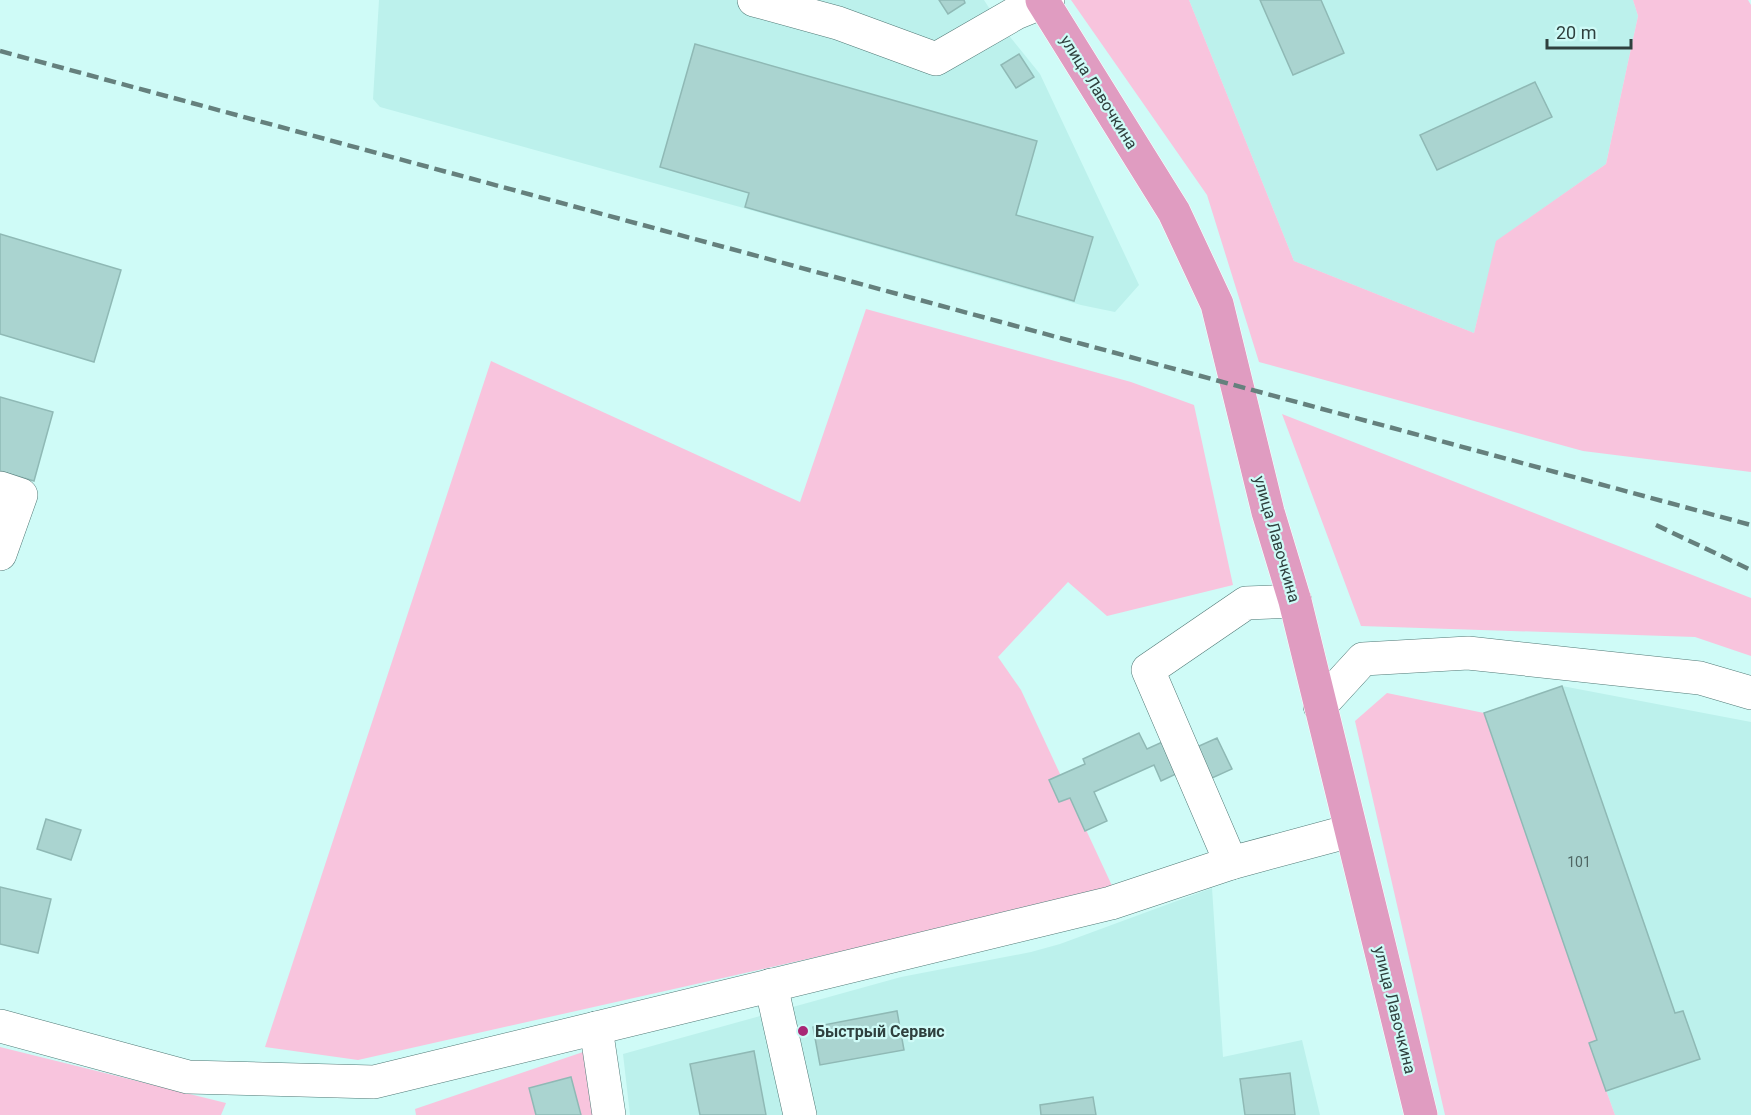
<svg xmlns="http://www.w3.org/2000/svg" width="1751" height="1115" font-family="Roboto,sans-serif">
	<rect width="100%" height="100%" fill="#cffbf7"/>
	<!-- built -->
	<g fill="#bcf1ec">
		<polygon points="379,0 984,0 998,22 1040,74 1139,285 1115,312 1081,305 740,207 380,107 373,99"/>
		<polygon points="1189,0 1633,0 1638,16 1606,164 1497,241 1474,333 1294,261"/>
		<polygon points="1562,686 1751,722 1751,1115 1615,1115 1589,1043 1596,1041 1484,713"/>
		<polygon points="1212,888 1223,1057 1302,1040 1320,1115 630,1115 623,1054 901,977 1031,952 1060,944"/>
	</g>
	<!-- green -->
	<g fill="#f8c4dd">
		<polygon points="1071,0 1189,0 1294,261 1474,333 1496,241 1606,164 1638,16 1633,0 1748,0 1751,5 1751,472 1583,451 1259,362 1207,195"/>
		<polygon points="866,309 1131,382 1194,405 1233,585 1107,616 1068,582 998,657 1021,690 1114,890 358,1060 265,1047 491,361 800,502"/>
		<polygon points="1282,414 1751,598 1751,656 1695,637 1361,626"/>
		<polygon points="1387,693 1484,713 1597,1040 1589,1043 1615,1115 1445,1115 1355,721"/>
		<polygon points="0,1047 226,1103 221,1115 0,1115"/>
		<polygon points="586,1051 595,1115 416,1115 415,1109"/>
	</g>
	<!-- building -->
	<g fill="#aad4d0" stroke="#8fb9b5" stroke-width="1.5">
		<polygon points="939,0 964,0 965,3 948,14"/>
		<polygon points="1260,0 1321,0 1344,53 1293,75"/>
		<polygon points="695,44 1037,141 1016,215 1093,237 1074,301 745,207 749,193 660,167"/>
		<polygon points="1019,54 1034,77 1016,88 1001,65"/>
		<polygon points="1535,82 1552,117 1437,170 1420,135"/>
		<polygon points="0,234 121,270 94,362 0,334"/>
		<polygon points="0,397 53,412 34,481 0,471"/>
		<polygon points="1562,686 1675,1013 1683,1011 1700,1059 1606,1091 1589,1043 1597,1040 1484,713"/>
		<polygon points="1139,733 1147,749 1180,734 1188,751 1217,738 1232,769 1201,783 1193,766 1161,781 1154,765 1094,792 1107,821 1085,831 1070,798 1059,802 1049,780 1085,764 1083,759"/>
		<polygon points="46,819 81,830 71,860 37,849"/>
		<polygon points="0,887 51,899 38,953 0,944"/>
		<polygon points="897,1011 904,1050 820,1065 813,1027"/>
		<polygon points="754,1051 766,1115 700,1115 690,1064"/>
		<polygon points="1290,1073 1295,1115 1245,1115 1240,1079"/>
		<polygon points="571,1077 581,1115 536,1115 529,1088"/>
		<polygon points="1093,1097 1096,1115 1041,1115 1040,1105"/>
	</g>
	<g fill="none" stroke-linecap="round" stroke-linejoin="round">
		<!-- minor casing -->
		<g stroke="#517976" stroke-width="34">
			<g id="minor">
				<polyline points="754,0 838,23 936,59 1016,13 1048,0"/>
				<polyline points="0,488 21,495 0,554"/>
				<polyline points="1320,706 1363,659 1468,653 1700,678 1751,693"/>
				<polyline points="1231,863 1148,670 1246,603 1295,601"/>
				<polyline points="771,985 800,1115"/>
				<polyline points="0,1026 188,1077 374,1082 1111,903 1231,863 1350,831"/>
				<polyline points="596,1028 609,1115"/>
			</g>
		</g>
		<!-- major casing -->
		<g stroke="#fff" stroke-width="34">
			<polyline id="major" points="1042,0 1174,212 1217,304 1268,512 1295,601 1421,1115"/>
		</g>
		<!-- minor -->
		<use href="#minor" stroke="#fff" stroke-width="33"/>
		<!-- major -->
		<use href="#major" stroke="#e09cc1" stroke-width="33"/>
		<!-- rail -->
		<g stroke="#65807d" stroke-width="4.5" stroke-dasharray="12 6" stroke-linecap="butt">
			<polyline points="0,51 1751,525"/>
			<polyline points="1656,525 1751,570"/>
		</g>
	</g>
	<!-- markers -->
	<circle fill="#a82775" stroke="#cffbf7" stroke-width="2" cx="803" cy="1031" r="6"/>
	<g text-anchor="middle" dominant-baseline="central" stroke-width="4.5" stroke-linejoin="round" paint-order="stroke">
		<!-- number labels -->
		<g font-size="14" fill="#4e6562">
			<text x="1579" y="862">101</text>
		</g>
		<!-- street labels -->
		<g font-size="16" fill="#2f403e" stroke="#cffbf7">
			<text transform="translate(1099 92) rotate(58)">улица Лавочкина</text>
			<text transform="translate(1277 539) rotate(74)">улица Лавочкина</text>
			<text transform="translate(1395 1010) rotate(76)">улица Лавочкина</text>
		</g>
		<!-- poi labels -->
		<g font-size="16" font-weight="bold" fill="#2f403e" stroke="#cffbf7" text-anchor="start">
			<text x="815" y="1031">Быстрый Сервис</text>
		</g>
	</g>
	<!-- scale -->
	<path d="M1547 39v9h84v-9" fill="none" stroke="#2f403e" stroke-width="3"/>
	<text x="1556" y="39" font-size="18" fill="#2f403e" stroke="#cffbf7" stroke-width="4.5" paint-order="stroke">20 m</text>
</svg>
